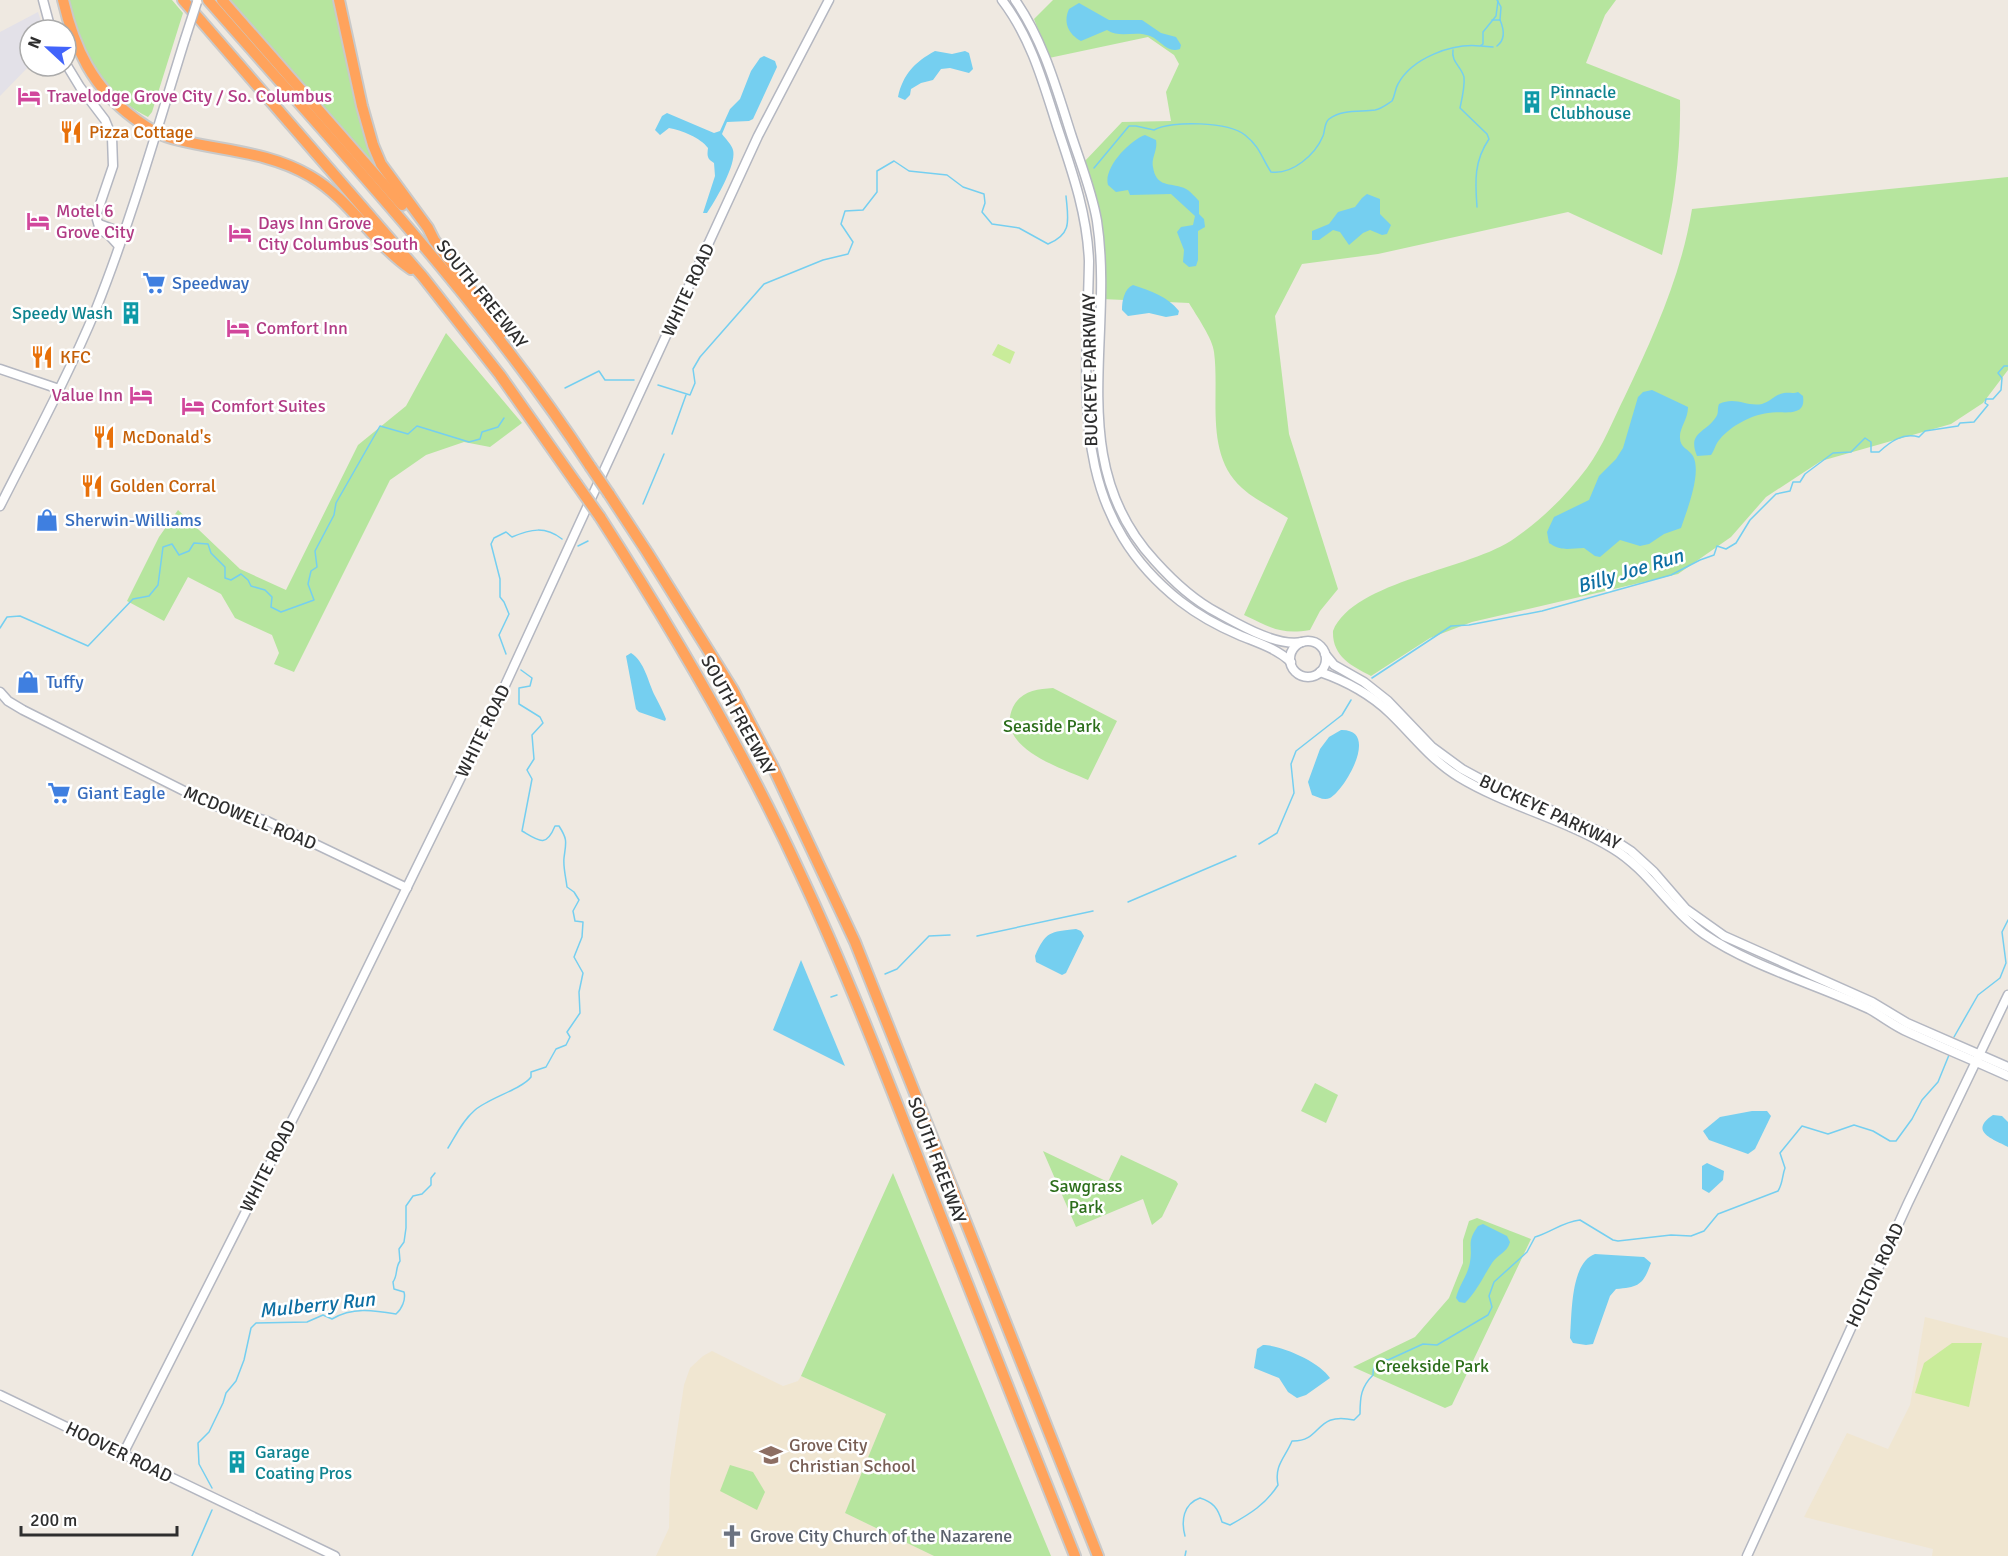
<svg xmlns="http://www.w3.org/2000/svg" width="2008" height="1556" font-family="Signika,sans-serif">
	<rect width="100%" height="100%" fill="#efe9e1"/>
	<!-- industrial -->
	<polygon fill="#e3e1e8" points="38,12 44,30 30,30 30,65 0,96 0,32"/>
	<!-- education -->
	<g fill="#f0e6d1">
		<polygon points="1925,1317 2008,1338 2008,1556 1932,1556 1933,1549 1804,1517 1847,1433 1888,1449 1910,1405"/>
		<polygon points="712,1351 783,1386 798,1381 801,1376 886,1414 845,1513 934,1556 656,1556 669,1528 670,1479 684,1385 690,1368 703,1356"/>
	</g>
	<!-- green -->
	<g fill="#b6e59e">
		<path d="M68,0h104l11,13 -31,99 -4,5c-28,-13 -53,-44 -67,-71 -7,-13 -9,-32 -13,-46z"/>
		<polygon points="228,0 334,0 354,89 376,166 374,166"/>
		<path d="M1053,0h563l-11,15 -19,48 94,37c1,53 -6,104 -18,155l-94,-43 -190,42 -76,10 -27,52 14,118 49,155 -18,22 -10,19c-30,5 -40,-3 -66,-15l44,-97c-15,-10 -33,-18 -46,-30 -38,-34 -22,-92 -28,-136 -1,-13 -18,-37 -25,-49l-87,-4 1,-46 -19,-91 38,-40 49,-1 -5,-29 13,-28 -5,-9 -26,-18 -99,21 -15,-39z"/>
		<path d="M2008,177v193l-25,33 -32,21 -130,37 -55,36 -35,40 -53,37 -206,48 -42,16 -59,38c-20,-10 -39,-20 -38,-45 21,-51 138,-61 182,-93 27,-19 52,-43 72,-70 16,-22 26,-48 38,-72 29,-61 56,-120 67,-187z"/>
		<polygon points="446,333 522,423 490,447 464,442 426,455 390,480 294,672 274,664 279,653 272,635 235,618 221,594 188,577 164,621 127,601 159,537 178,510 240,569 286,590 358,445 406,406"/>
		<path d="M1053,688l64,33 -29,59c-26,-12 -94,-32 -75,-73 8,-16 24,-18 40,-19z"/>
		<polygon points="1315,1083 1338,1095 1326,1123 1301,1111"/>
		<polygon points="1043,1151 1108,1182 1121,1155 1176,1181 1178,1184 1162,1217 1152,1225 1143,1199 1076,1227"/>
		<polygon points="893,1173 1051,1556 934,1556 845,1513 886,1414 801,1376"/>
		<polygon points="1477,1218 1531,1239 1452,1405 1445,1408 1353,1367 1415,1337 1449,1298 1463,1263 1463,1240 1469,1221"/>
		<polygon points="730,1465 753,1472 765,1492 757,1510 720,1491"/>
	</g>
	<!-- pitch -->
	<g fill="#c9ec9a">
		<polygon points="998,344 1015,352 1010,364 992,355"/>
		<polygon points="1952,1343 1982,1343 1969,1407 1915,1393 1924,1363"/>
	</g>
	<!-- water -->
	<g fill="#75cff0">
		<path d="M1079,3l30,17h33l19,13 15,4 5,8 -1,4c-13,5 -19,-9 -30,-13 -15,-6 -29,3 -43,-6l-26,11c-13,-7 -18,-19 -12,-32z"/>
		<path d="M935,51l17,3 13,-3 4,2 4,16 -4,4 -19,-5 -9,1 -8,11 -12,3 -10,6 -1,6 -5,5 -7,-3c5,-23 17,-35 37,-46z"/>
		<path d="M764,56l11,5 2,6 -24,52 -4,2 -22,1 -5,12c3,4 10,11 11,16 4,14 -18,51 -26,63h-4l12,-37 -1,-13c-7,-4 -7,-7 -6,-15 -7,-10 -27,-18 -39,-20l-9,7 -5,-5 7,-14 5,-3 47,20 6,-2 10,-22 10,-10 11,-28 9,-13z"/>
		<path d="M1145,135l11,5c2,10 -5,18 -3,27 3,19 14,16 28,20 7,1 13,9 18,14v13l5,5 1,8 -7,4v29l-2,6 -7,1 -6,-5 1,-12 -7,-18 4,-5 12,-2 2,-9 -24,-22 -41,1 -2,-5 -12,2 -8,-7c-5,-17 22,-45 37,-50z"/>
		<polygon points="1367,194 1380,199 1380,214 1391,225 1387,234 1382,235 1370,230 1363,233 1349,245 1340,232 1333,230 1319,240 1312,240 1312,231 1329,224 1338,212 1355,207 1362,198"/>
		<path d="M1133,285c18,6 34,11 46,26l-1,4 -12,2 -17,-4 -21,3 -6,-6c0,-9 2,-21 11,-25z"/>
		<path d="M1652,390l36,17c0,13 -9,21 -8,31 0,10 9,11 13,18 9,17 -6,54 -12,72l-17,6 -15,10 -9,2 -20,-6 -20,17 -5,-1 -11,-8c-14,0 -22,4 -35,-5l-2,-11 7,-15 35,-17 10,-24 17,-17 7,-11 15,-51 5,-5z"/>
		<path d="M1798,392l5,4c1,7 0,13 -7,15 -8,3 -19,0 -28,2 -17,2 -37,13 -48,26 -5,5 -5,11 -9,16l-14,1c-10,-24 9,-23 19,-39 3,-4 1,-8 3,-13 17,-8 27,3 43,0 8,-2 14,-10 22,-11 5,-1 9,1 14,-1z"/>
		<path d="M631,653c14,9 17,29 24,43 4,8 8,15 11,23l-1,2 -26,-9 -3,-3 -10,-53z"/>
		<path d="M1341,730c40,-1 3,61 -11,68 -6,3 -12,-1 -18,-3l-4,-13 12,-33 9,-12z"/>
		<path d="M1076,929l5,2 3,5 -18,37 -4,2 -26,-13 -1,-6c11,-25 15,-24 41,-27z"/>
		<polygon points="801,960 845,1066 773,1030"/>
		<polygon points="1752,1111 1767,1111 1771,1116 1755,1149 1748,1154 1709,1140 1703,1131 1720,1117"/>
		<path d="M1993,1115l9,1 6,6v25c-12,-7 -41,-15 -15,-32z"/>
		<polygon points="1707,1163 1724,1171 1723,1180 1709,1193 1702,1189 1702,1166"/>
		<path d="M1483,1224l24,12 3,6c-3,11 -12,12 -18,21 -9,14 -15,28 -27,40l-6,-1 -3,-4c3,-13 12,-23 14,-36 3,-17 -4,-19 8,-36z"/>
		<path d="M1595,1254l49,3 7,6c-8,22 -12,24 -35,26l-6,7 -17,48 -7,1 -13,-2 -3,-5c2,-23 0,-75 25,-84z"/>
		<path d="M1263,1345c18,0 57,17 67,33l-24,17 -9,3 -9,-6 -9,-14 -25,-10 3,-19z"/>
	</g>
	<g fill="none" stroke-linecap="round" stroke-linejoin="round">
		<!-- stream -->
		<g stroke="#75cff0" stroke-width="1.5">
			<polyline points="1492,20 1500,20 1501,7 1497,0"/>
			<polyline points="1481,46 1493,47"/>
			<path d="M1497,46c9,-7 7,-17 3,-26"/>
			<path d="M1453,50c-2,12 8,16 11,27 1,9 -2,22 -4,31l27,26 2,5c-15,22 -14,42 -12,68"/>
			<path d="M1094,168l35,-42h7l18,4c17,-10 75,-8 91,5 16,13 16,22 26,37 21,3 44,-17 52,-36 2,-5 1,-13 6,-17 13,-10 31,-7 46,-9 6,-1 11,-5 17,-9 3,-5 3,-12 6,-17 14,-26 54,-41 82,-38l3,-2v-12l13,-16 2,-15"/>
			<path d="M658,385l32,10 5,-12 -2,-14 7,-12 64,-73 59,-24 25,-6 5,-12 -12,-18 4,-13 18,-1 14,-18v-21l17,-10 15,10 38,4 16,12 21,7 1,9 -3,9 10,12 27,4 29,16c25,-10 20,-25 18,-48"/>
			<polyline points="565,388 599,371 605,380 634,380"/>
			<polyline points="672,434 686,395"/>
			<polyline points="643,504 664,454"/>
			<polyline points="578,546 588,541"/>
			<polyline points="0,628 7,617 20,616 88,646 133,599 149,596 158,585 163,547 172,544 179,555 189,551 194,543 208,544 211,553 225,567 225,578 231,580 241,574 248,580 251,586 265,590 272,597 271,607 281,612 314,600 308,584 311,571 317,567 315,551 334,515 336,503 380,426 408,434 417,426 469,442 480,439 482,432 498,427 504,418"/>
			<path d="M506,654l-7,-19 10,-21 -5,-12 -4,-5v-18l-9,-35 3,-6 12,-6 6,5c19,-8 33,-11 50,2"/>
			<path d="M1372,678l79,-52 18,-1 73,-14 129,-36 29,-15 14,-5 3,-9 9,3 10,-6 14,-23 26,-26 14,-3 3,-9h7l5,-8 28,-21 18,-1 14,-14 6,4v10h8c11,-10 24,-20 40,-15l6,-6 33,-5 2,-3 14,-1 14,-17 -3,-2 1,-4h7l8,-9 1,-12 -4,-5 6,-7h4"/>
			<polyline points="1259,844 1277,833 1294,793 1291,764 1296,751 1342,715 1351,700"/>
			<polyline points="1128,902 1236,856"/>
			<polyline points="977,936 1093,911"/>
			<polyline points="885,974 897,969 929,936 950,935"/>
			<polyline points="831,997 837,995"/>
			<polyline points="1954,1037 1978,995 2000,978 2006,963 2002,932 2008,920"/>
			<path d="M448,1148c8,-13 15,-28 27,-38 14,-12 47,-21 56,-33v-5l15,-5 10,-18 10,-4 4,-8 -3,-5 13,-19 -1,-21 4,-19 -9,-16 8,-20 1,-15 -8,-1 -2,-10 6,-11 -5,-8 -7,-5c-1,-9 -4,-20 -3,-29 2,-16 4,-18 -5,-32h-4c-9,22 -16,15 -33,5l10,-52 -5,-9 7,-11 -2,-24 11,-12 -3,-6 -21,-13v-16l11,-2 2,-8 -11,-8"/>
			<path d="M212,1488l-13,-24 -1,-21 11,-11 14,-29 3,-10 10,-12 8,-21 7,-32 5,-5 51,-1 16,-7 9,4c20,-12 41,-9 64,-5 6,-5 10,-15 8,-22l-10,-3 -1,-7c5,-7 2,-14 7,-21l-1,-12 5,-7 2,-14v-22l7,-10 9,-2 9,-9v-7l4,-5"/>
			<path d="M1185,1536c-4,-15 -2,-32 15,-38 13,4 18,10 22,24l8,3c20,-11 36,-21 48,-40 -4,-20 7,-27 14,-44 31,1 22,-30 62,-21l6,-6c0,-17 1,-27 13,-39 0,-10 3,-19 15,-15l35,-16 14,1 51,-30 4,-8 -3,-11 5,-14 33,-30 8,-15c17,-5 27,-15 45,-17l33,20 5,1 53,-6 20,1 13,-5 14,-17 60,-23c5,-8 4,-15 7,-23l-5,-15 22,-27 26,8 26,-9 19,6 17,10h6l16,-22 10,-19 16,-18 11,-27"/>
			<polyline points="192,1556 212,1510"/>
			<polyline points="1185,1556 1186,1551"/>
		</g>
		<!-- secondary casing -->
		<g stroke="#b4b7c1" stroke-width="11">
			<g id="secondary">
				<polyline points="43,0 51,30"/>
				<path d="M1002,0c29,38 41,82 55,126 15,45 30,87 32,135 -2,128 -23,250 91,340 18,14 38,25 59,34 19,8 37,13 52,27"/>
				<path d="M1015,0c28,40 41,87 56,134 9,28 21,57 26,87 18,118 -34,241 58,340 19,21 38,39 63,52 22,12 59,34 84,29"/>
				<polyline points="66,64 80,87 105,120 112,137 113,166 96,216 100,230 109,235 119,246"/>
				<polyline points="99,224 123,233"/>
				<polyline points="0,369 59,389"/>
				<path d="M0,506c33,-65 68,-130 96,-197 35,-88 61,-180 89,-270"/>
				<circle cx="1308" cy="659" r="18"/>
				<polyline points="1325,654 1334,665 1364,682 1388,701 1432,747 1462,769 1486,782 1605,834 1631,851 1654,872 1686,909 1724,936 1872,1002 1907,1023 2008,1067"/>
				<path d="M1320,672c26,9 49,21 70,41 23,22 41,47 69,64 48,29 105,42 153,71 37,22 57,61 92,86 48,33 112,50 165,75 13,7 25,17 39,23 33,15 67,29 100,44"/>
				<polyline points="0,692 8,701 23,710 212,805 267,821 407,888"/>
				<polyline points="0,1395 335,1556"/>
				<polyline points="123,1454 313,1079 490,718 758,136 829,0"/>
				<polyline points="1747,1556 1908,1203 2008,995"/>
			</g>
		</g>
		<!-- highway casing -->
		<g stroke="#c9c9c9" stroke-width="14">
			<g id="highway">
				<path d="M63,0c11,48 30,88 71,118 16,12 25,17 45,22 44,11 91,12 131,36 40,23 63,67 101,93"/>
				<polyline points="183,0 423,277 500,375 576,483"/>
				<path d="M208,0c132,151 272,298 382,466"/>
				<polyline points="222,0 402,205"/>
				<polyline points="339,0 362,106 373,145 381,164 428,228 434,240 503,332"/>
				<polyline points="609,494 647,552 733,690 773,767 855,942 1098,1556"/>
				<path d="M600,517c74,115 143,232 200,356 52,111 95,226 140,341 44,114 90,228 135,342"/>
			</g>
		</g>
		<!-- secondary -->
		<use href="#secondary" stroke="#fff" stroke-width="8"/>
		<!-- highway -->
		<use href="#highway" stroke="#ffa35c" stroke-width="10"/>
		<!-- secondary-bridge casing -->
		<g stroke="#b4b7c1" stroke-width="11" stroke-linecap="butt">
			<polyline id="secondary-bridge" points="185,39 197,2"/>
		</g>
		<!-- highway-bridge casing -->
		<g stroke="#c9c9c9" stroke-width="14" stroke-linecap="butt">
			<g id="highway-bridge">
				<polyline points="590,466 609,494"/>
				<polyline points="576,483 600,517"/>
			</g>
		</g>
		<!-- secondary-bridge -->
		<use href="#secondary-bridge" stroke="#fff" stroke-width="8"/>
		<!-- highway-bridge -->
		<use href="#highway-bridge" stroke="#ffa35c" stroke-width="10"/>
	</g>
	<!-- icons -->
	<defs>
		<g id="hotel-bare" transform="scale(1.8)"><path d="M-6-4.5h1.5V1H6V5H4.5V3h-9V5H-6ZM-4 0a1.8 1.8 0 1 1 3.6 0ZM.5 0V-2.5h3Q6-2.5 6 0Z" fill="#d1479c" stroke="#fff" stroke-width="2.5" paint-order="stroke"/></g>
		<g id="building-bare" transform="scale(1.8)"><path d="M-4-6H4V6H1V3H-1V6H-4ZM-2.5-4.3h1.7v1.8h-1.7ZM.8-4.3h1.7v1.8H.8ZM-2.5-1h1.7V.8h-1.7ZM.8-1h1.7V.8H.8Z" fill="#0f9aa8" stroke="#fff" stroke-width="2.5" paint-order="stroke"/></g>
		<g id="restaurant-bare" transform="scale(1.8)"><path d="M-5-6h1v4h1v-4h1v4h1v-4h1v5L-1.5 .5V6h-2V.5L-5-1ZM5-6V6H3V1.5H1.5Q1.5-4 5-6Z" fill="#e8710a" stroke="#fff" stroke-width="2.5" paint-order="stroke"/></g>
		<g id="supermarket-bare" transform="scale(1.8)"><path d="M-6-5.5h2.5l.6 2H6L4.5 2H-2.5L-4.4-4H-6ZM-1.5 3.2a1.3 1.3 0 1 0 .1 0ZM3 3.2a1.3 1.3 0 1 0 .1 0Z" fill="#3f7fe0" stroke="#fff" stroke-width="2.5" paint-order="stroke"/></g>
		<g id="shop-bare" transform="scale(1.8)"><path d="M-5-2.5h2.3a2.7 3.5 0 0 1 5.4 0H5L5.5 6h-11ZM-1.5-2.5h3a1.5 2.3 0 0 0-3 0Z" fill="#3f7fe0" stroke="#fff" stroke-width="2.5" paint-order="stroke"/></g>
		<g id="school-bare" transform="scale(1.8)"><path d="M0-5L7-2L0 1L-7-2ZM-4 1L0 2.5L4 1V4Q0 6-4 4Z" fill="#8d6e63" stroke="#fff" stroke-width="2.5" paint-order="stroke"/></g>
		<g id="church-bare" transform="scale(1.8)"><path d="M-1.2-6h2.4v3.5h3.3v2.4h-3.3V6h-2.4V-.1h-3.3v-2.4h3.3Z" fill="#6b7280" stroke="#fff" stroke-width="2.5" paint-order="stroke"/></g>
	</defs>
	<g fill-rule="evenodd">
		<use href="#hotel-bare" x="29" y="96"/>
		<use href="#building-bare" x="1532" y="102"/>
		<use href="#restaurant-bare" x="71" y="132"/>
		<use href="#hotel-bare" x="38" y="221"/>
		<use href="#hotel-bare" x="240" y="233"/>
		<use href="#supermarket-bare" x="154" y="283"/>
		<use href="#building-bare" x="131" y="313"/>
		<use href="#hotel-bare" x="238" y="328"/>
		<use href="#restaurant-bare" x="42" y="357"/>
		<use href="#hotel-bare" x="141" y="395"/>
		<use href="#hotel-bare" x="193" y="406"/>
		<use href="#restaurant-bare" x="104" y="437"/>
		<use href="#restaurant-bare" x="92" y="486"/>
		<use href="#shop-bare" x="47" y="520"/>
		<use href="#shop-bare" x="28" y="682"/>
		<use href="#supermarket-bare" x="59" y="793"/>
		<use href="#school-bare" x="771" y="1455"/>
		<use href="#building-bare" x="237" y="1462"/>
		<use href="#church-bare" x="732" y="1536"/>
	</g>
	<g text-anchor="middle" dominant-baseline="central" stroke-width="5" stroke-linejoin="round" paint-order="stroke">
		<!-- culture labels -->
		<g font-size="18" fill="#0d838f" stroke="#fff" text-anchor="start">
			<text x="1550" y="92">Pinnacle<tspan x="1550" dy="21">Clubhouse</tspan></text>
			<text x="113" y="313" text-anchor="end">Speedy Wash</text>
			<text x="255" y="1452">Garage<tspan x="255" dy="21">Coating Pros</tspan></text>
		</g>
		<!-- hotel labels -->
		<g font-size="18" fill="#b23c85" stroke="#fff" text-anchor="start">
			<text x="47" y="96">Travelodge Grove City / So. Columbus</text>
			<text x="56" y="211">Motel 6<tspan x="56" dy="21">Grove City</tspan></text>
			<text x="258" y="223">Days Inn Grove<tspan x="258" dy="21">City Columbus South</tspan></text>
			<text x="256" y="328">Comfort Inn</text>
			<text x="123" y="395" text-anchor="end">Value Inn</text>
			<text x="211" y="406">Comfort Suites</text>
		</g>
		<!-- food labels -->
		<g font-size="18" fill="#c56008" stroke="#fff" text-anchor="start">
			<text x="89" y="132">Pizza Cottage</text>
			<text x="60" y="357">KFC</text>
			<text x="122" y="437">McDonald's</text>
			<text x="110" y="486">Golden Corral</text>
		</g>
		<!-- shop labels -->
		<g font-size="18" fill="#366cbe" stroke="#fff" text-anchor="start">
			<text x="172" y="283">Speedway</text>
			<text x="65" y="520">Sherwin-Williams</text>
			<text x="46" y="682">Tuffy</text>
			<text x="77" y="793">Giant Eagle</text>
		</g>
		<!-- street labels -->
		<g font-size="18" fill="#2e2e2e" stroke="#fff">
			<text transform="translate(688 290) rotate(-65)">WHITE ROAD</text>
			<text transform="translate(482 294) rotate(51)">SOUTH FREEWAY</text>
			<text transform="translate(1090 370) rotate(-91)">BUCKEYE PARKWAY</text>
			<text transform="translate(738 715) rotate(61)">SOUTH FREEWAY</text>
			<text transform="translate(483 731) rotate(-64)">WHITE ROAD</text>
			<text transform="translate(1550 812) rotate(25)">BUCKEYE PARKWAY</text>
			<text transform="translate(250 818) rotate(22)">MCDOWELL ROAD</text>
			<text transform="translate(937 1160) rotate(69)">SOUTH FREEWAY</text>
			<text transform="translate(268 1166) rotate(-63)">WHITE ROAD</text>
			<text transform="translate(1875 1275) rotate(-65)">HOLTON ROAD</text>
			<text transform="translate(119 1452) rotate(26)">HOOVER ROAD</text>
		</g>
		<!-- park labels -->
		<g font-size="18" fill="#2c6e1b" stroke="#fff">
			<text x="1052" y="726">Seaside Park</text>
			<text x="1086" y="1186">Sawgrass<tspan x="1086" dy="21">Park</tspan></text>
			<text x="1432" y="1366">Creekside Park</text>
		</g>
		<!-- education labels -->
		<g font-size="18" fill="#785e54" stroke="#fff" text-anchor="start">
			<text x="789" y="1445">Grove City<tspan x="789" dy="21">Christian School</tspan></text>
		</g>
		<!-- worship labels -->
		<g font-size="18" fill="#5b616d" stroke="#fff" text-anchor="start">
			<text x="750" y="1536">Grove City Church of the Nazarene</text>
		</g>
		<!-- water labels -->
		<g font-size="20" font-style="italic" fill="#0d6fa3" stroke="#fff">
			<text transform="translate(1630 571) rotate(-17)">Billy Joe Run</text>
			<text transform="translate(317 1305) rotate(-6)">Mulberry Run</text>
		</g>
	</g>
	<!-- north arrow -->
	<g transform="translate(48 48) rotate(292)"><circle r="28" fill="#ffffff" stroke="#ababab" stroke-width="1.5"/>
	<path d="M0-4.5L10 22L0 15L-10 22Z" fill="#4264fb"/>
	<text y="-9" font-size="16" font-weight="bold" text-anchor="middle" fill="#2e2e2e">N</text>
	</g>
	<!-- scale -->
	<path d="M21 1526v9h156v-9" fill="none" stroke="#2e2e2e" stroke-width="3"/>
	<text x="30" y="1526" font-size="18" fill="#2e2e2e" stroke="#ffffff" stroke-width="4.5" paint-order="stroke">200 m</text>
</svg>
